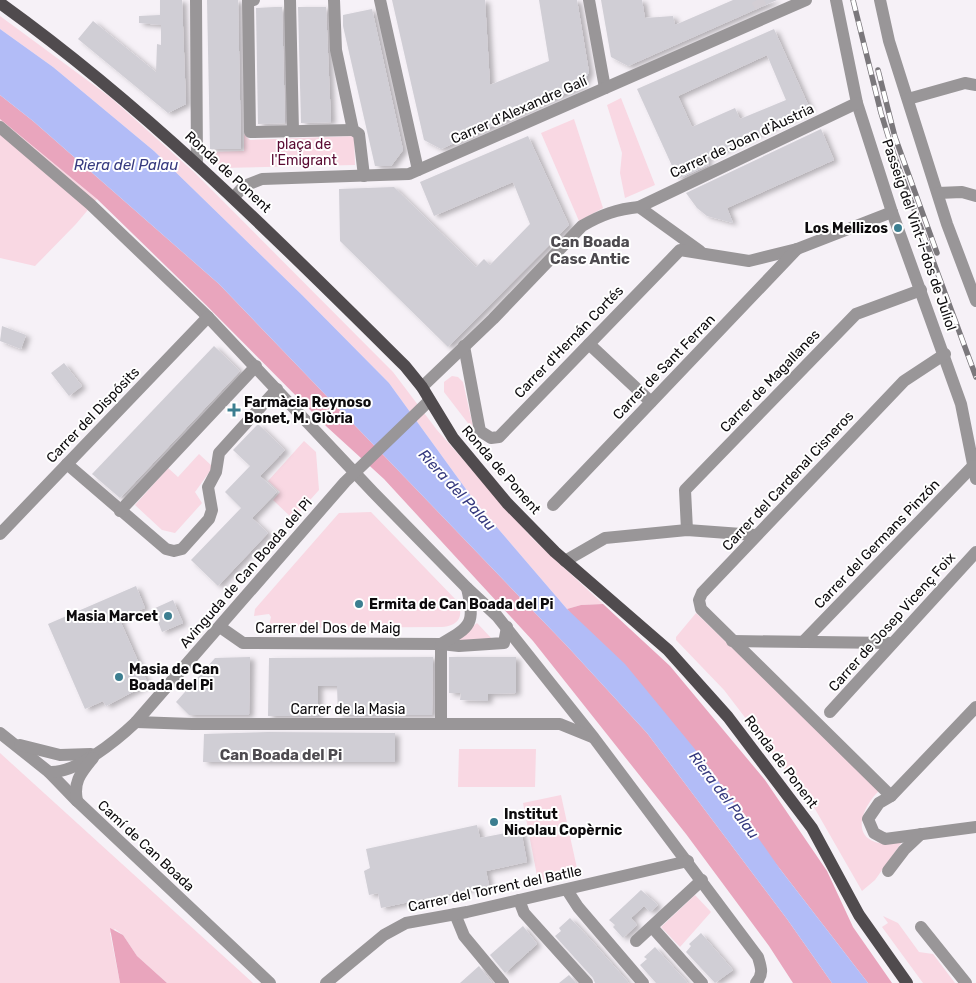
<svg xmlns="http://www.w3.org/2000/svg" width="976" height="983" font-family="Rubik,sans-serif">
	<defs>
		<filter id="shadow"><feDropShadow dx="4.5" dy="2.5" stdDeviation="2.5" flood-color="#0004"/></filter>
	</defs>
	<rect width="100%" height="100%" fill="#f6f1f7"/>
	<!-- green -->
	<g fill="#f9d8e3">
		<polygon points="0,16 110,97 195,173 393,372 437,430 533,539 603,604 581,605 567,609 476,503 389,383 302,295 154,151 53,67 0,29"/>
		<polygon points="621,98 655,185 625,198 620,173 622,153 607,105"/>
		<polygon points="0,119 97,199 76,224 35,266 0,258"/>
		<polygon points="574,119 603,208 579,221 541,133"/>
		<polygon points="244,134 250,140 354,136 355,165 223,168 210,158 210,152 244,151"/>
		<polygon points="452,376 458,377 463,382 474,431 444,392 444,382"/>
		<polygon points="304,441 316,452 319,490 293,519 273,500 280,492 268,481"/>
		<polygon points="199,454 213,467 195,492 202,503 175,533 162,530 135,505 168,468 178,477"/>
		<path d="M371,512l87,90c6,15 0,24 -16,25l-170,1 -3,-2 2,-9 -2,-3 -15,2 1,-7 84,-96z"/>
		<path d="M696,613l184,177c-13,11 -31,43 -5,52 9,3 18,1 27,0l-27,38 -13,11 -47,-82 -91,-119 -48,-50v-3z"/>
		<polygon points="477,623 492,639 459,643 458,639"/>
		<polygon points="459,749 536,749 535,787 458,787"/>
		<polygon points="0,753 253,983 167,983 137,956 123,935 115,929 110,933 120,983 0,983"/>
		<polygon points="561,795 578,873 538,881 523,803"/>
		<polygon points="695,895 711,912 680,947 661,927"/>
		<polygon points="883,916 898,923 919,952 933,954 955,983 923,983 882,927 888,923"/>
	</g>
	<!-- forest -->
	<g fill="#e9a5bd">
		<polygon points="0,95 33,121 219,284 567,646 647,733 787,919 832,983 793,983 769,946 686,834 533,641 384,479 327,427 206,305 97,199 0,119"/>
		<polygon points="603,604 670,666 765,780 827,871 853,927 892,983 868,983 780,869 567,609 581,605"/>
		<polygon points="110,928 123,935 137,956 167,983 120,983"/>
	</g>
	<!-- water -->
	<polygon fill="#b2bcf7" points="0,29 53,67 154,151 302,295 389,383 476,503 567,609 625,664 703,759 780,869 868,983 832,983 787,919 647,733 567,646 219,284 33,121 0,95"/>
	<!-- building -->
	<g fill="#d0ced5" fill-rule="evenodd" filter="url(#shadow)">
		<polygon points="160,0 182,0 186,104 168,113 78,39 93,21 156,72 157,44 161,45 161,25 139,23 139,16 160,15"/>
		<polygon points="207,0 238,0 241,149 210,149"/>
		<polygon points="392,0 485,0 490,85 549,61 539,0 577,0 589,72 582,86 441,149 424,140"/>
		<polygon points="601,0 642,0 645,18 673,16 675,25 733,0 777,0 628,66 611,57"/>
		<polygon points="275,7 282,7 285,123 258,124 256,8"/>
		<polygon points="298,7 326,7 331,122 301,123"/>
		<polygon points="372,9 403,150 391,166 375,166 343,26 343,15"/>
		<path d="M774,29l36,80 -104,49 3,7 -31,14 -41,-90zM767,55l19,45 -46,19 -5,-11 -43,19 -14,-31z"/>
		<polygon points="821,129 834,160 727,208 733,223 707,216 697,208 686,193"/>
		<polygon points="528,136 569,225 448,347 340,241 339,189 394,187 476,267 484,259 490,265 530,224 513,182 434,216 420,182"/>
		<polygon points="2,326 26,335 21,349 0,341"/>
		<polygon points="214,346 240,371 120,498 92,474"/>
		<polygon points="64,363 82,386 69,396 51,373"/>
		<polygon points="258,424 285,450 260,476 277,492 252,518 268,533 218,586 191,560 241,508 225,492 250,466 233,450"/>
		<polygon points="136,586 145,608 119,618 148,684 106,706 103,701 85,709 48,624"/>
		<polygon points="173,600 183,623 162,632 153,609"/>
		<polygon points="250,657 249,715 189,715 176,702 215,658"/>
		<polygon points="433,657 432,715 338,715 337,686 318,686 318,716 268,716 269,658"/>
		<polygon points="449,657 516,657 516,693 488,694 488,701 460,700 461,693 449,693"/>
		<polygon points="268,732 395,733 395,762 203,762 204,734"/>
		<polygon points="477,825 480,838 521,830 527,862 486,871 489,885 381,908 378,893 369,895 364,871 370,868 366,849"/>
		<polygon points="641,890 658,905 650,912 644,906 631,918 637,925 623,938 613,927 615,925 609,920"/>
		<polygon points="570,918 590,939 629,983 595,983 593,978 555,936 561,931 559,928"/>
		<polygon points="523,926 537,944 505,973 490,955"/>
		<polygon points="701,933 733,970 715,983 686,952 691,946 689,944"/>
		<polygon points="655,947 675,969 688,983 656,983 640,965 647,959 644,957"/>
		<polygon points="479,966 492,983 460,983"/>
		<polygon points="569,975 576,983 559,983"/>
	</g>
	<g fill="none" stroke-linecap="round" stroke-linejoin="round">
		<!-- minor-tunnel -->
		<polyline stroke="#d3ced4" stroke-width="12" stroke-dasharray="12 6" stroke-linecap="butt" points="757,0 761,7"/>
		<!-- minor -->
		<g stroke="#999698" stroke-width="12">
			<polyline points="196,0 197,164"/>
			<polyline points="254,0 248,0 250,132 353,130"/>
			<polyline points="290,0 293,131"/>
			<polyline points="334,0 336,50 353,130 359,134 364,176"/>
			<polyline points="380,0 418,170"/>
			<polyline points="589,0 605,88"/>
			<polyline points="836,0 857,103 892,212 961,404 976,479"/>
			<polyline points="880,0 889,41 947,224 976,301"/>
			<polyline points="908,99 965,83 976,85"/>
			<path d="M0,127l90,77 118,113 165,175 94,96 30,28 97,122 164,219c3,10 6,17 -2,26"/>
			<polyline points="938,193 962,192 976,196"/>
			<polyline points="234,197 244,186 262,179 409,174 806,0"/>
			<polyline points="639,207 700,251"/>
			<polyline points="589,344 651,402"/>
			<polyline points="464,346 480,431 491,438 499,437 680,250 749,261 797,249 892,212"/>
			<path d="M422,387l71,-68 89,-93c19,-11 35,-17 57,-19l218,-104"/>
			<polyline points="67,464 166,549 174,551 182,549 209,519 212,510 208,487 216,472 219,453 277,389"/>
			<polyline points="553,505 797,249"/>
			<polyline points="120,511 256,366"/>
			<polyline points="687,530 685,490 856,314 921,290"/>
			<polyline points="0,534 208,317"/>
			<polyline points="565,561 605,538 687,530 755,535"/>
			<polyline points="220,627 243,643 441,644 459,646 504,643 507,627"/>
			<polyline points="732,641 892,643"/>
			<polyline points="803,642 973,466"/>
			<polyline points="441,644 441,724"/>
			<path d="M441,644c31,-18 34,-20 26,-56"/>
			<polyline points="976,707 891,796 879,803 868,819 874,833 885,839 976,827"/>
			<polyline points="830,712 976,552"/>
			<polyline points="136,722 192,724 560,724 592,737"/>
			<polyline points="0,733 49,772 77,801 270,983"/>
			<polyline points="20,745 60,755 91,754"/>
			<path d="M49,772c27,2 68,-32 87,-50l209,-240 84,-81"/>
			<polyline points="891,796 701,609 699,600 702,593 904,381 945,354"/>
			<path d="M77,801c-4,-20 4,-28 16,-43"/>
			<polyline points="888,871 904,850 921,834"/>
			<polyline points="567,890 578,907 643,983"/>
			<polyline points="519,900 524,913 587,983"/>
			<polyline points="455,914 464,936 503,983"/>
			<polyline points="652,927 702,983"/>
			<polyline points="921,927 966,983"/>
			<polyline points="636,941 702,880"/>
			<polyline points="326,983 384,935 406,923 467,912 688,861"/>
		</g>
		<!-- major -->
		<path stroke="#504b4e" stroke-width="12" d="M0,3c148,106 276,235 405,363l17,21 31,51 54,65 48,49 113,98 60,67 84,111 47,87 48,68"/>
		<!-- rail casing -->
		<g stroke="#7b787c" stroke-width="5.5">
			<g id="rail">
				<polyline points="853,0 881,113 894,155 976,377"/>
				<polyline points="878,70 895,137 937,253"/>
			</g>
		</g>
		<!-- rail -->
		<use href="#rail" stroke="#fff" stroke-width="4" stroke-dasharray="11" stroke-linecap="butt"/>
	</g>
	<!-- markers -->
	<g fill="#3c7e90" stroke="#fff" stroke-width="2">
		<circle cx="898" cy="228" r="5"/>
		<path d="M231.5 402.5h5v5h5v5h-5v5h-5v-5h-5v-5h5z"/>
		<circle cx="359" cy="604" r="5"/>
		<circle cx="168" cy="616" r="5"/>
		<circle cx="119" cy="677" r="5"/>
		<circle cx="494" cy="822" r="5"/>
	</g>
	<g text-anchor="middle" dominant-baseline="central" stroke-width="4" stroke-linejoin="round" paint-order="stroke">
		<!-- street labels -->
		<g font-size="14" fill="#0d0b0d" stroke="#fff">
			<text transform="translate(519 110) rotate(-24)">Carrer d'Alexandre Galí</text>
			<text transform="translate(742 141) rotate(-25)">Carrer de Joan d'Àustria</text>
			<text transform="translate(228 172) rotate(43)">Ronda de Ponent</text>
			<text transform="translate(919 235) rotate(71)">Passeig del Vint-i-dos de Juliol</text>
			<text transform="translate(569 342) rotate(-46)">Carrer d'Hernán Cortés</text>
			<text transform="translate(664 367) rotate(-46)">Carrer de Sant Ferran</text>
			<text transform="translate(770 381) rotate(-46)">Carrer de Magallanes</text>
			<text transform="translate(93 415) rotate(-46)">Carrer del Dispósits</text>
			<text transform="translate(501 470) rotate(49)">Ronda de Ponent</text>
			<text transform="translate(788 481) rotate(-47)">Carrer del Cardenal Cisneros</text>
			<text transform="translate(877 544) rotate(-46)">Carrer del Germans Pinzón</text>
			<text transform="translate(246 573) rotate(-49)">Avinguda de Can Boada del Pi</text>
			<text transform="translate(892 622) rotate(-48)">Carrer de Josep Vicenç Foix</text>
			<text x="328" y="628">Carrer del Dos de Maig</text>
			<text x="348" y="709">Carrer de la Masia</text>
			<text transform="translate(781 762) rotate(53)">Ronda de Ponent</text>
			<text transform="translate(146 846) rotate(43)">Camí de Can Boada</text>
			<text transform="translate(495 889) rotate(-12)">Carrer del Torrent del Batlle</text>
		</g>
		<!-- park labels -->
		<g font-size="14" fill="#5a0b33" stroke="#fff">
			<text x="304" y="144">plaça de<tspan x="304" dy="16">l'Emigrant</tspan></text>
		</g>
		<!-- poi labels -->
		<g font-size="14" font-weight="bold" fill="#0d0b0d" stroke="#fff" text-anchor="start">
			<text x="888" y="228" text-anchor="end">Los Mellizos</text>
			<text x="244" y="402">Farmàcia Reynoso<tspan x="244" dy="16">Bonet, M. Glòria</tspan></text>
			<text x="369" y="604">Ermita de Can Boada del Pi</text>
			<text x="158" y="616" text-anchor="end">Masia Marcet</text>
			<text x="129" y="669">Masia de Can<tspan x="129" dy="16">Boada del Pi</tspan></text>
			<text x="504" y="814">Institut<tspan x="504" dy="16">Nicolau Copèrnic</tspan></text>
		</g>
		<!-- water labels -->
		<g font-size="15" font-style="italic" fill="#363a7f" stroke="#fff">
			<text x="126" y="165">Riera del Palau</text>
			<text transform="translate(457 490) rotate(47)">Riera del Palau</text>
			<text transform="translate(724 795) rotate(53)">Riera del Palau</text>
		</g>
		<!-- neighbourhood labels -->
		<g font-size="15" font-weight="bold" fill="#4d4a4f" stroke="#fff">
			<text x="590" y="242">Can Boada<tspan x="590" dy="17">Casc Antic</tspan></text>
			<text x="281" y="755">Can Boada del Pi</text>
		</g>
	</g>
</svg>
